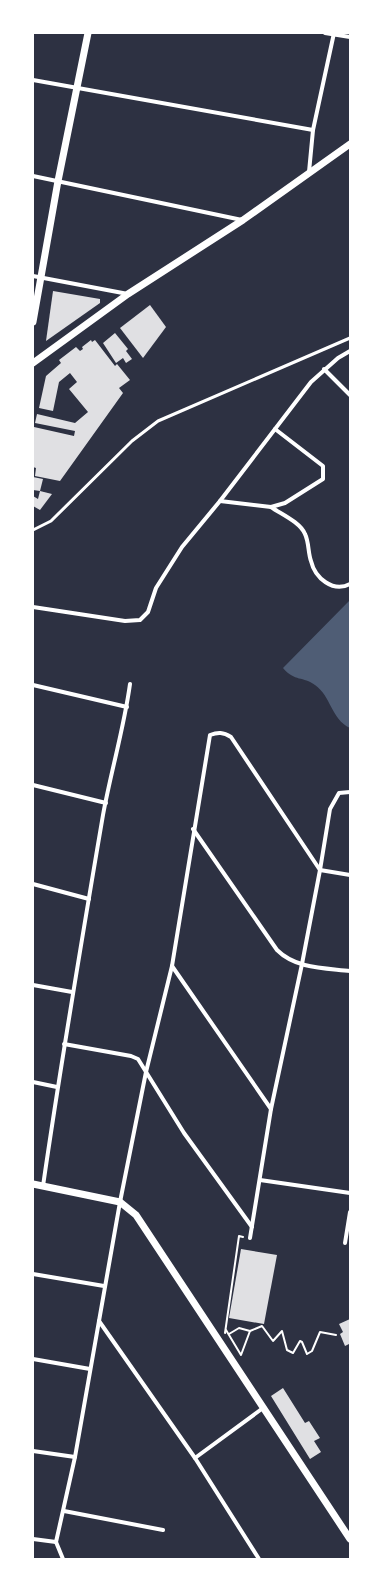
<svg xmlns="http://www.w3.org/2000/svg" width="383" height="1592" font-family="'Zilla Slab',serif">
	<rect width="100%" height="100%" fill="#2d3142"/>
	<!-- water -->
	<path fill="#4f5d75" d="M350,600v128c-19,-9 -19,-32 -35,-43 -12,-9 -20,-3 -32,-17z"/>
	<!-- building -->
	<g fill="#e0e0e3">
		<polygon points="53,291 100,299 100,303 46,341"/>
		<polygon points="150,305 166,327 143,358 120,328"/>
		<polygon points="115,333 128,349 126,351 132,359 126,363 123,358 116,363 103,343"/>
		<polygon points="91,340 92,342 95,340 115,366 117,364 130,380 119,388 123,393 60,481 35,476 36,468 33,467 34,427 74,436 75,431 35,423 37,414 75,423 88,412 69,389 77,382 70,373 59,382 53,411 39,408 46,376 61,363 59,360 76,347 80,351 83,349 82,347"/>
		<polygon points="33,477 43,479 40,491 33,490"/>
		<polygon points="40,491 52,494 40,510 33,506 33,496 38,499"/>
		<polygon points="241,1249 277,1255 264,1324 229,1318"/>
		<polygon points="350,1319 350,1347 349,1344 345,1346 340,1334 343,1332 339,1324"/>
		<polygon points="283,1388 305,1423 309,1421 320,1438 314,1441 321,1452 310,1459 271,1396"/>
	</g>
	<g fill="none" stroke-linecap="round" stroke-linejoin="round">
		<!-- path -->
		<g stroke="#fff" stroke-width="2">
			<polyline points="226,1330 241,1355 250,1331 239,1328 229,1334"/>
			<polyline points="250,1331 262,1326 273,1341 282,1331 287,1350 293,1353 300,1341 302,1342 307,1354 312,1351 320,1332 336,1335"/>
			<polyline points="225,1333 239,1236 243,1237"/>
		</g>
		<!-- service -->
		<polyline stroke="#fff" stroke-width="3" points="33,530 51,521 132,441 158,421 350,338"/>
		<!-- minor -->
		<g stroke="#fff" stroke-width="4">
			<polyline points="325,33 350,37"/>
			<polyline points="33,80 313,130"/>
			<polyline points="309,172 313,130 334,33"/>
			<polyline points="33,176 242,220"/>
			<polyline points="33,276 128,294"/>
			<polyline points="324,369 350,395"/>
			<polyline points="220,501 271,507 285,503 323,479 323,466 275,429"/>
			<path d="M271,507c10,7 29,15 34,27 4,8 3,19 6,27 4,17 22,32 39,23"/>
			<polyline points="33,607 125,621 140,620 148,612 156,588 182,547 220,501 311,382 338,358 350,351"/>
			<polyline points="33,685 127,707"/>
			<polyline points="33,785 106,803"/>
			<path d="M193,829l84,121c19,19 48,18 73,21"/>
			<polyline points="320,870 350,875"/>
			<polyline points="33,884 89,899"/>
			<polyline points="172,966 271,1109"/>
			<polyline points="33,985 72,992"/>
			<polyline points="64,1044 131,1056 138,1059 184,1133 252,1227"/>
			<polyline points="33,1082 57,1087"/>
			<polyline points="260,1180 350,1193"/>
			<path d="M43,1186c18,-124 39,-248 60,-371 8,-44 21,-87 27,-131"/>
			<polyline points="250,1238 271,1109 302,964 320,870 330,809 339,793 350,792"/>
			<polyline points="345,1243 350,1212"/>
			<polyline points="33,1274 104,1286"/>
			<polyline points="99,1321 195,1458 259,1559"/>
			<polyline points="33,1359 90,1369"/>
			<polyline points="33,1451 75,1457"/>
			<polyline points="195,1458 263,1408"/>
			<polyline points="64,1511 163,1530"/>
			<polyline points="33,1539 56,1542"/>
			<path d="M56,1542l19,-85 45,-255 26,-130 26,-106 38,-231c8,-3 13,-3 21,2l89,133"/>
			<polyline points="56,1542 63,1559"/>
		</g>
		<!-- tertiary -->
		<g stroke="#fff" stroke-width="7">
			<polyline points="33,322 58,181 88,33"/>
			<polyline points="33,363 128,294 243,220 350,144"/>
			<polyline points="33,1184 120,1202 136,1215 350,1539"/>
		</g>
	</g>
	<!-- border -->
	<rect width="383" height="1592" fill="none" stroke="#ffffff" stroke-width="68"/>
</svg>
